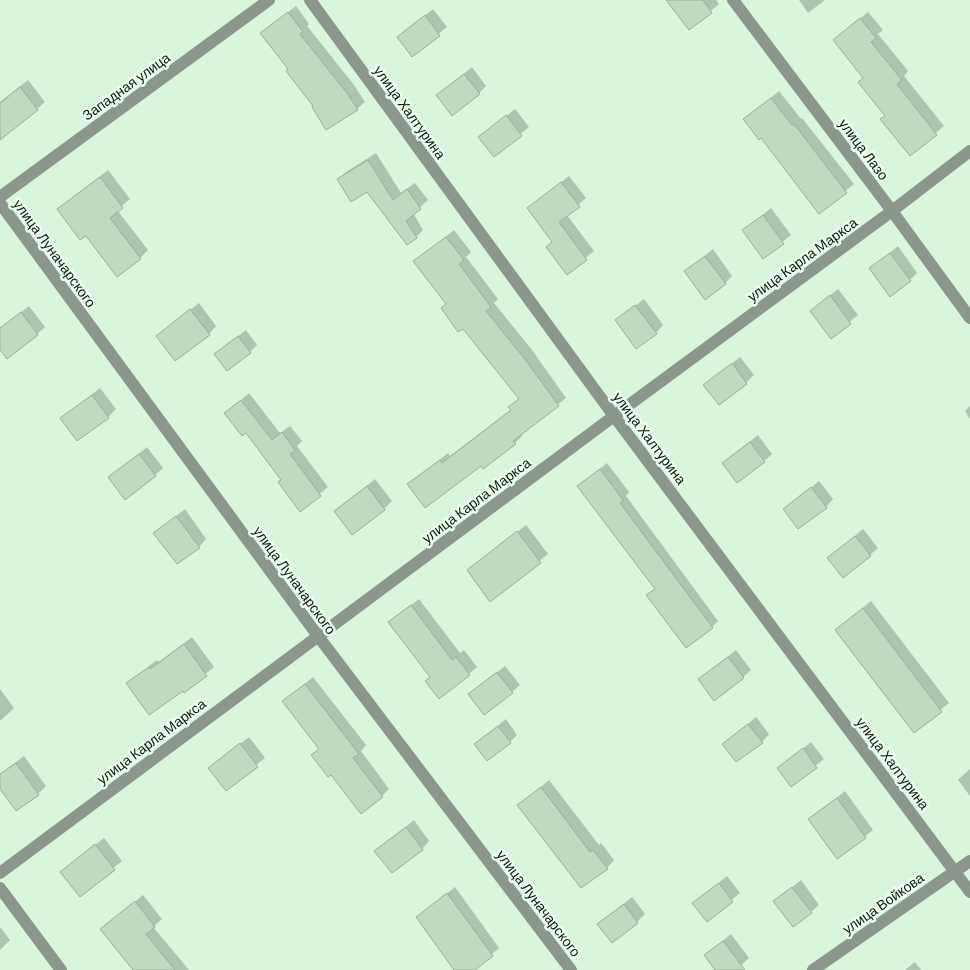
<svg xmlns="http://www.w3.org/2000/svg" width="970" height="970" font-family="Barlow,sans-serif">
	<rect width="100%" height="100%" fill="#d9f5db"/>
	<!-- shadow -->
	<g fill="#0003">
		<polygon points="668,0 716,0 719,4 689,29"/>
		<polygon points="799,0 825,0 808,13"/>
		<polygon points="296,6 309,24 307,26 354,85 365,102 357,109 327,128 290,69 270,26"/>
		<polygon points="433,9 447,27 413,55 398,37"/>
		<polygon points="868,12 883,30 878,34 908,71 904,76 944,126 910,155 864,77 842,33"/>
		<polygon points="472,67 486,86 479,93 438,95"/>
		<polygon points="28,80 45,102 37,109 0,125 0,102"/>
		<polygon points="779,91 801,119 802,118 854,184 819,212 753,112"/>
		<polygon points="515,109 529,127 494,155 480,137"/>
		<polygon points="376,153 401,193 415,183 428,200 413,213 423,230 416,237 367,191 338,180 346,172"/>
		<polygon points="108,170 130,199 117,210 148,250 140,258 86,234 58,209"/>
		<polygon points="569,176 586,198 567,215 594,251 567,273 553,241 528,208"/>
		<polygon points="771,208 791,235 763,257 744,230"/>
		<polygon points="454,230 471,252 466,257 498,299 494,303 532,350 566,398 521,434 522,436 515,443 481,464 409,485 448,453 450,456 512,409 510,407 520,398 415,262"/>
		<polygon points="898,246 917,273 910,280 871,268"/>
		<polygon points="713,249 732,276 725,283 686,271"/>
		<polygon points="838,289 858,315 831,337 811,311"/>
		<polygon points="644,299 663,325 656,333 616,321"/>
		<polygon points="199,303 216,326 209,334 157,336"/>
		<polygon points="29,306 45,327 37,334 0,348 0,328"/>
		<polygon points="246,330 257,345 250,352 215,354"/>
		<polygon points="740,357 754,375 746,383 705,385"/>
		<polygon points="100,388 116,409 108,417 62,418"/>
		<polygon points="249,393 280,433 290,426 302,441 297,446 328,487 300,510 282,480 246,432 226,413"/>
		<polygon points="970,406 970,419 965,411"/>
		<polygon points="758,435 772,454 764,461 723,463"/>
		<polygon points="147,447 163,468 155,475 110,477"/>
		<polygon points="607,463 629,492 626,496 718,621 712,627 648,595 656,588 579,486"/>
		<polygon points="375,479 392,501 384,509 336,511"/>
		<polygon points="819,481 833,499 826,507 785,509"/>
		<polygon points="185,509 206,539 199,547 155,533"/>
		<polygon points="526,525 548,554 490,600 468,571"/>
		<polygon points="863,529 878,548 870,555 829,558"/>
		<polygon points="419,599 460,653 464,650 477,667 469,674 431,677 398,615"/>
		<polygon points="871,601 949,703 914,731 836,630"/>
		<polygon points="192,637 214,667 184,691 127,683 157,660 159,662"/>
		<polygon points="736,650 751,670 743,677 699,679"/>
		<polygon points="505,666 520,685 512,692 470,694"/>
		<polygon points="313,677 366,745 361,751 389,789 382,796 331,773 313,755 320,748 284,701"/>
		<polygon points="0,689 14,708 0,721"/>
		<polygon points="756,717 769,734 762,742 724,744"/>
		<polygon points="506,719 517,735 510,742 476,744"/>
		<polygon points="249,737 265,758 226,789 210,768"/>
		<polygon points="811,742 824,759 791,785 779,768"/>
		<polygon points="24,756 46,786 38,794 0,787 0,774"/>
		<polygon points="970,769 970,796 958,780"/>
		<polygon points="549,780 599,845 601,843 614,860 607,868 519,805"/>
		<polygon points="845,791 873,830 838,858 809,820"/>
		<polygon points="414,820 429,841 422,849 376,851"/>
		<polygon points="104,838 122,861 80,895 62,872"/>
		<polygon points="727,876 740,893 707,920 694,903"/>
		<polygon points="801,880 819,905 811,912 775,901"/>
		<polygon points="455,887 499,948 473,970 455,970 417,917"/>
		<polygon points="143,895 162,919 153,927 189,970 135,970 101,929"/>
		<polygon points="632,897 645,914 637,922 599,924"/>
		<polygon points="0,927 10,940 0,950"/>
		<polygon points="731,934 749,958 736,970 716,970 705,955"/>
		<polygon points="915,962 921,970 905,970"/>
	</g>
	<!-- building -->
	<g fill="#bfdac1" stroke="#97b198">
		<polygon points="666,0 703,0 712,13 689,30"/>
		<polygon points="288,12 303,32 300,34 347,93 358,110 326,130 312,107 313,106 286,71 288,69 260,33"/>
		<polygon points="425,15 440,36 412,57 397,37"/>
		<polygon points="860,18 876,38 871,42 902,80 897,84 937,135 910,156 880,119 885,116 858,82 863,78 833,40"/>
		<polygon points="464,74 480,94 452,116 436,95"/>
		<polygon points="20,87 38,110 0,140 0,103"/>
		<polygon points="771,98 792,125 794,124 847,193 819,214 761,138 759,140 743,119"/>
		<polygon points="506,115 522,136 494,157 478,137"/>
		<polygon points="368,160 393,200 407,189 421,209 406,221 417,238 407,245 367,192 351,202 337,179"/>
		<polygon points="100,177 123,208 110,218 141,259 117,277 86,236 80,240 57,209"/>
		<polygon points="561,182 580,207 559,222 587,260 567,275 546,247 552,242 527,208"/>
		<polygon points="763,215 784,244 763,259 742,230"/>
		<polygon points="446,237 464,260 459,264 491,307 486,311 524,358 559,406 513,441 516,444 483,469 481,466 425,508 407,484 440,460 442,463 511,410 508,407 519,399 463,329 458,332 441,308 446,304 413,261"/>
		<polygon points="890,253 911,281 890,297 869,268"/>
		<polygon points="705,256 726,284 705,300 684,271"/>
		<polygon points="830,295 851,324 831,339 810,311"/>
		<polygon points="635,305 657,334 636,349 615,320"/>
		<polygon points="190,309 210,335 175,361 156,336"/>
		<polygon points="21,312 38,335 7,359 0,350 0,328"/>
		<polygon points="238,336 251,353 227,371 214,354"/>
		<polygon points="732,363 747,384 719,405 703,385"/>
		<polygon points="92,395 109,418 77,441 60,418"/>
		<polygon points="241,400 272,440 282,432 295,450 290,454 321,496 300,512 278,482 281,480 246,433 242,436 224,413"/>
		<polygon points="750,442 765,462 737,483 722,463"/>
		<polygon points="139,454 156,476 125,500 108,477"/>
		<polygon points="600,469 623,500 620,503 713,628 686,648 646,595 655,589 577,486"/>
		<polygon points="367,486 385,510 352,535 334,511"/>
		<polygon points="811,487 827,508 798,529 783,509"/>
		<polygon points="176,516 200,548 177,564 153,533"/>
		<polygon points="517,531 541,563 490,602 467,570"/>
		<polygon points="855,536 871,556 843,578 827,558"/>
		<polygon points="411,605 452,660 456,657 470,675 439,699 425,681 430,677 388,622"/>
		<polygon points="863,608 942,712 914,733 835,630"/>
		<polygon points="184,644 207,676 184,693 183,691 149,715 126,683 149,667 150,669"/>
		<polygon points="728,657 744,678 714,701 698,679"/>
		<polygon points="497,672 513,693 484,715 468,694"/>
		<polygon points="305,684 359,754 353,758 383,797 361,814 331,775 328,777 311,755 319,749 282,701"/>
		<polygon points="748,724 763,743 736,762 722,744"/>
		<polygon points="498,726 511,743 487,761 474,744"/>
		<polygon points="240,743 258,767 226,791 208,768"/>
		<polygon points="803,748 817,768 791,787 777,768"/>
		<polygon points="16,763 39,795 16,811 0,789 0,774"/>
		<polygon points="541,787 590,852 593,850 608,869 581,888 517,805"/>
		<polygon points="837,798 866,838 837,859 808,819"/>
		<polygon points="406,827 423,850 392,873 374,851"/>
		<polygon points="95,844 115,870 80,897 60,872"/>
		<polygon points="719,883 733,902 707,922 692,903"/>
		<polygon points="792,887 812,913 793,927 773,901"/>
		<polygon points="447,893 493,956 475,970 454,970 416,917"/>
		<polygon points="135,901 155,927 146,934 175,970 133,970 100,929"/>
		<polygon points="624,904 638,923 612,943 597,924"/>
		<polygon points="723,941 745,970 715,970 704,955"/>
	</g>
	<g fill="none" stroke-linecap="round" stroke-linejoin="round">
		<!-- minor -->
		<g stroke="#8b978c" stroke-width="12">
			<polyline points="310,0 614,416 970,892"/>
			<polyline points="733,0 892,211 970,318"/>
			<polyline points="0,197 269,0"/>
			<polyline points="0,203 318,636 571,970"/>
			<polyline points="0,873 614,416 892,211 970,151"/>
			<polyline points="0,888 61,970"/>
			<polyline points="813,970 970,861"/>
		</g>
	</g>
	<g text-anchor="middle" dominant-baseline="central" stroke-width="5" stroke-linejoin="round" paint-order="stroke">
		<!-- street labels -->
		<g font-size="14" fill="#0d170e" stroke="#eeffef">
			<text transform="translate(126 86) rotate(-36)">Западная улица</text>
			<text transform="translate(410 112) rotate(54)">улица Халтурина</text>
			<text transform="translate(864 149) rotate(53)">улица Лазо</text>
			<text transform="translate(55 253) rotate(54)">улица Луначарского</text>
			<text transform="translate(802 259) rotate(-36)">улица Карла Маркса</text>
			<text transform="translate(650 438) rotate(53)">улица Халтурина</text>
			<text transform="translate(476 500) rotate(-37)">улица Карла Маркса</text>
			<text transform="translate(295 580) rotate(54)">улица Луначарского</text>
			<text transform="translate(151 741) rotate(-37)">улица Карла Маркса</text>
			<text transform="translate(893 763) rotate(53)">улица Халтурина</text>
			<text transform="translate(539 903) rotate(53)">улица Луначарского</text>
			<text transform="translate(883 903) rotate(-35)">улица Войкова</text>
		</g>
	</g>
</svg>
